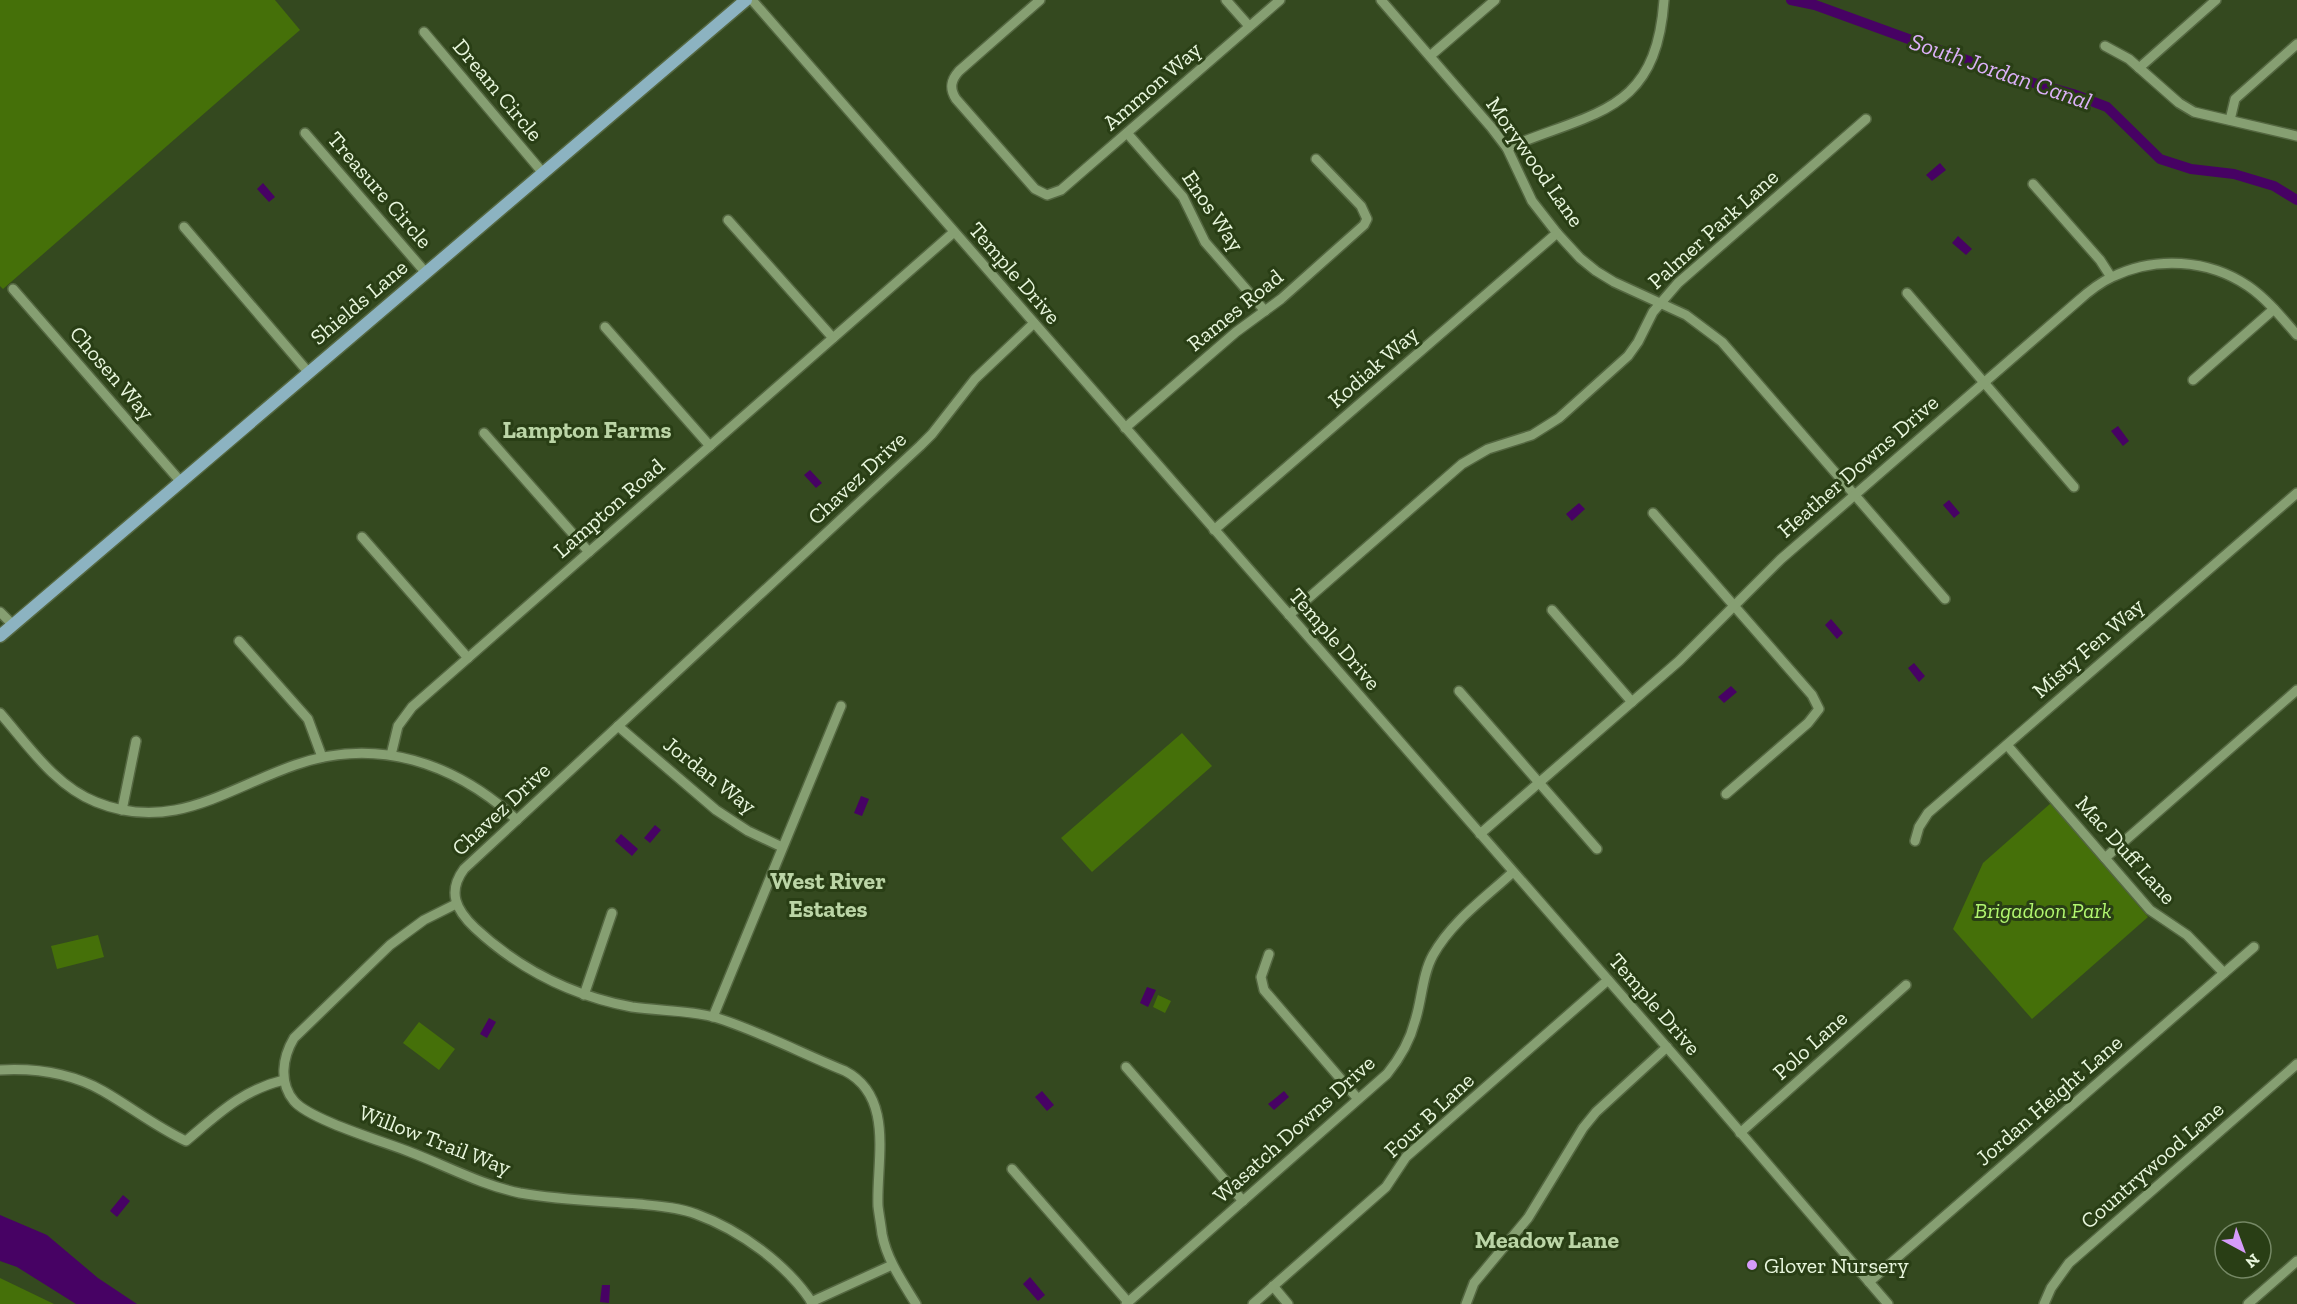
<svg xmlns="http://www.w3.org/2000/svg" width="2297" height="1304" font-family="'Zilla Slab',serif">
	<rect width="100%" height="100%" fill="#34491f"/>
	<!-- green -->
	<g fill="#457009">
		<polygon points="0,0 275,0 300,30 3,289 0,286"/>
		<polygon points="1182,733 1212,766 1092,872 1061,838"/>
		<polygon points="2051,803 2148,917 2032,1019 1953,929 1983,863"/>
		<polygon points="98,935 104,957 57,969 51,946"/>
		<polygon points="1158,995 1171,1001 1165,1013 1153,1007"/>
		<polygon points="419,1022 455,1049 439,1070 403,1043"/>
		<polygon points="0,1278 54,1304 0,1304"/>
	</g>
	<!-- water -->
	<g fill="#470264">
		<polygon points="1940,163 1946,170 1932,181 1926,175"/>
		<polygon points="263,183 275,197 269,202 257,189"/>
		<polygon points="1958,236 1972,249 1966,255 1952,243"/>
		<polygon points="2118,426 2129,441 2123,446 2111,431"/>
		<polygon points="810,470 822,483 816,488 804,475"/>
		<polygon points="1949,500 1960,513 1954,518 1943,505"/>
		<polygon points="1579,503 1585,509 1572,521 1566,514"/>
		<polygon points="1831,619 1843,633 1837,639 1825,625"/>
		<polygon points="1914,663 1925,676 1919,682 1908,668"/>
		<polygon points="1731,686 1737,692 1724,703 1718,697"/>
		<polygon points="861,796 869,799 862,816 854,813"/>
		<polygon points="655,825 661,830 650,843 644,838"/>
		<polygon points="621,834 638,849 632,856 615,841"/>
		<polygon points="1147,987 1156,990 1148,1007 1140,1003"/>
		<polygon points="489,1018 496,1022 487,1038 480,1034"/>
		<polygon points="1042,1091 1054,1105 1047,1111 1035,1097"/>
		<polygon points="1284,1091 1289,1097 1274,1110 1268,1104"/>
		<polygon points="123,1195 130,1201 117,1217 110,1211"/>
		<polygon points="0,1215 47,1235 98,1278 137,1304 76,1304 17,1267 0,1261"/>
		<polygon points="1030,1277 1045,1295 1038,1301 1023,1284"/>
		<polygon points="602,1285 610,1285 609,1303 600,1302"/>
	</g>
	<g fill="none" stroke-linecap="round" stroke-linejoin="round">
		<!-- canal -->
		<polyline stroke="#470264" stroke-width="10" points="1791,0 1815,5 2013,77 2073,94 2107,107 2160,159 2191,169 2234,174 2274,186 2297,200"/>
		<!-- minor casing -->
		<g stroke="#546741" stroke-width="12">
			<g id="minor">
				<polyline points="752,0 1692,1076 1888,1304"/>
				<path d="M1040,0l-81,71c-8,9 -10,17 -3,28l79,90 12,6 14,-5 219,-190"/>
				<polyline points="1226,0 1249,26"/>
				<polyline points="1381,0 1491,127 1507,148 1532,201 1557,233 1580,258 1596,271 1614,282 1686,315 1722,342 1945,599"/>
				<polyline points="424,32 543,173"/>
				<polyline points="2105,46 2129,59 2179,103 2194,112 2297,136"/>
				<polyline points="1430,56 1495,0"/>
				<polyline points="2139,68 2216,0"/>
				<polyline points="2230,120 2235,99 2297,44"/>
				<polyline points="305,133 426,273"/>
				<polyline points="1127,133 1183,197 1205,242 1265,311"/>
				<path d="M1507,148c87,-37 149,-34 157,-148"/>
				<polyline points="2033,184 2100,260 2111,277"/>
				<polyline points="728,220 833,338"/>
				<polyline points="184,227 309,373"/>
				<polyline points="13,289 181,482"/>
				<polyline points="1907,293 2074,487"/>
				<polyline points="605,327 710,446"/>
				<polyline points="2193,380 2274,309"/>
				<polyline points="1125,428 1236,332 1281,299 1364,225 1367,219 1361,206 1316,159"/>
				<polyline points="484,433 589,552"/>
				<polyline points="1653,513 1812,695 1819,709 1808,723 1726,794"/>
				<polyline points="1214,530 1557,233"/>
				<polyline points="362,537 468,658"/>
				<polyline points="1552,610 1632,702"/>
				<polyline points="0,612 13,625"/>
				<polyline points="1289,615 1462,464 1488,449 1532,435 1559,418 1628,356 1638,342 1653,312 1678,283 1866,119"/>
				<polyline points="239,641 308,719 322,757"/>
				<polyline points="1459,691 1597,849"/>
				<path d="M0,713c28,32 55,73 96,89 76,31 130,-13 199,-37 82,-29 160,-2 222,55"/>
				<polyline points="618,726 716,810 748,831 782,847"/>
				<polyline points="2007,745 2150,910 2187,935 2224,973"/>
				<polyline points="391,755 398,726 412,707 954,232"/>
				<polyline points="122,810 136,741"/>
				<path d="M1480,834l199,-173 102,-102 297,-258c10,-9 21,-18 34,-24 43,-21 96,-18 136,9 19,13 34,32 49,49"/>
				<polyline points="1915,841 1919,827 1928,813 2297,493"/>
				<polyline points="2105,858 2297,690"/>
				<path d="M456,904l-32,16 -34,25 -96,93c-12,20 -15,45 0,63 16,19 91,41 116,51 37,14 71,33 110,41 39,7 79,8 118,11 19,2 39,3 58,10 44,16 91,50 117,90"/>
				<polyline points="1269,954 1261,977 1264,990 1358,1099"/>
				<polyline points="584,995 612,913"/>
				<polyline points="713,1017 841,706"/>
				<polyline points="1126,1067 1243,1201"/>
				<path d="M0,1070c36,-2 71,3 103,21 28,16 53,36 83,50 32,-27 56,-51 98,-61"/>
				<polyline points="1740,1133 1906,985"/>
				<polyline points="1012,1169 1128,1302"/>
				<polyline points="1869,1282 2254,947"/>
				<polyline points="1273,1286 1288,1304"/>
				<polyline points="811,1302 892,1265"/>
				<path d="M916,1304c-14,-23 -29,-44 -34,-70 -1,-9 -3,-19 -4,-28 -2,-44 17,-109 -33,-135 -42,-17 -88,-41 -131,-54 -26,-7 -55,-6 -82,-10 -59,-11 -113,-38 -157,-79 -19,-18 -28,-36 -11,-59l456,-423 12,-12 43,-55 59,-56"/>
				<path d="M1126,1304l261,-230c13,-16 23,-33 28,-53 7,-21 7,-46 18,-66 19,-34 52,-57 80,-83"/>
				<polyline points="1253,1304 1386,1187 1406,1157 1608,980"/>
				<polyline points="1466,1304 1474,1283 1528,1218 1583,1128 1596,1112 1667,1047"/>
				<polyline points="2044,1304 2051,1288 2069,1263 2297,1064"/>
				<polyline points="2248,1304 2297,1261"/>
			</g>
		</g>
		<!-- major casing -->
		<g stroke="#546741" stroke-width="15">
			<polyline id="major" points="0,636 746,0"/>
		</g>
		<!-- minor -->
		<use href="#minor" stroke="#869f72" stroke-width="9"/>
		<!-- major -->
		<use href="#major" stroke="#8cb3c1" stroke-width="12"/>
	</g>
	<!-- markers -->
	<circle fill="#d69bfa" stroke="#293e15" stroke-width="2" cx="1752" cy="1265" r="6"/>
	<g text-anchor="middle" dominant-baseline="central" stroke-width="6" stroke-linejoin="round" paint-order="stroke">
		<!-- street labels -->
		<g font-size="22" fill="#e8f6dd" stroke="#293e15">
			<text transform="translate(1152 86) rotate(-41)">Ammon Way</text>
			<text transform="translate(498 90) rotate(50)">Dream Circle</text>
			<text transform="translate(1535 162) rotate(55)">Morywood Lane</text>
			<text transform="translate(380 190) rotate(49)">Treasure Circle</text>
			<text transform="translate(1213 211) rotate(56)">Enos Way</text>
			<text transform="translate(1713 229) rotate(-42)">Palmer Park Lane</text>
			<text transform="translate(1015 273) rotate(49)">Temple Drive</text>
			<text transform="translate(359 302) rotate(-40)">Shields Lane</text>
			<text transform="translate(1235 310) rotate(-39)">Rames Road</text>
			<text transform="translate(1373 367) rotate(-41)">Kodiak Way</text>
			<text transform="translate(112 373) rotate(49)">Chosen Way</text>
			<text transform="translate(1858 466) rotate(-41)">Heather Downs Drive</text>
			<text transform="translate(857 478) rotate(-43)">Chavez Drive</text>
			<text transform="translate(609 508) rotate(-41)">Lampton Road</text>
			<text transform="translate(1335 639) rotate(49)">Temple Drive</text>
			<text transform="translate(2088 648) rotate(-41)">Misty Fen Way</text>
			<text transform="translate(710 775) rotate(38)">Jordan Way</text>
			<text transform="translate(501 809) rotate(-43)">Chavez Drive</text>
			<text transform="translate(2126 850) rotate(48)">Mac Duff Lane</text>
			<text transform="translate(1655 1004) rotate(49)">Temple Drive</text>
			<text transform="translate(1810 1045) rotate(-42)">Polo Lane</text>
			<text transform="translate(2049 1100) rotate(-41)">Jordan Height Lane</text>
			<text transform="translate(1429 1115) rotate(-43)">Four B Lane</text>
			<text transform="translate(1294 1129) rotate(-42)">Wasatch Downs Drive</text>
			<text transform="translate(435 1140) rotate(21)">Willow Trail Way</text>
			<text transform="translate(2152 1165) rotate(-41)">Countrywood Lane</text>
		</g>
		<!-- park labels -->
		<g font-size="22" font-style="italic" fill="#b1f66f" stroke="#293e15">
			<text x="2043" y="910">Brigadoon Park</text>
		</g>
		<!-- poi labels -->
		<g font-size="22" fill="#e8f6dd" stroke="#293e15" text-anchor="start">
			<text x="1764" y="1265">Glover Nursery</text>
		</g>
		<!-- water labels -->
		<g font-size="24" font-style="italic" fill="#dbb0f8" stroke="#293e15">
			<text transform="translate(2001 71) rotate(19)">South Jordan Canal</text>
		</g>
		<!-- neighbourhood labels -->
		<g font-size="24" font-weight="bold" fill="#bbd5a6" stroke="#293e15">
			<text x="587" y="429">Lampton Farms</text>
			<text x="828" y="880">West River<tspan x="828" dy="28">Estates</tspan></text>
			<text x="1547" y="1239">Meadow Lane</text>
		</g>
	</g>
	<!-- north arrow -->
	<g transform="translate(2243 1250) rotate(139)"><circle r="28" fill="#293e15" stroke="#758865" stroke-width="1.5"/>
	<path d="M0-4.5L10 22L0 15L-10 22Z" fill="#d69bfa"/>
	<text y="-9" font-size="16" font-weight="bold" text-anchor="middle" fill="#e8f6dd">N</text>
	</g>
</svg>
